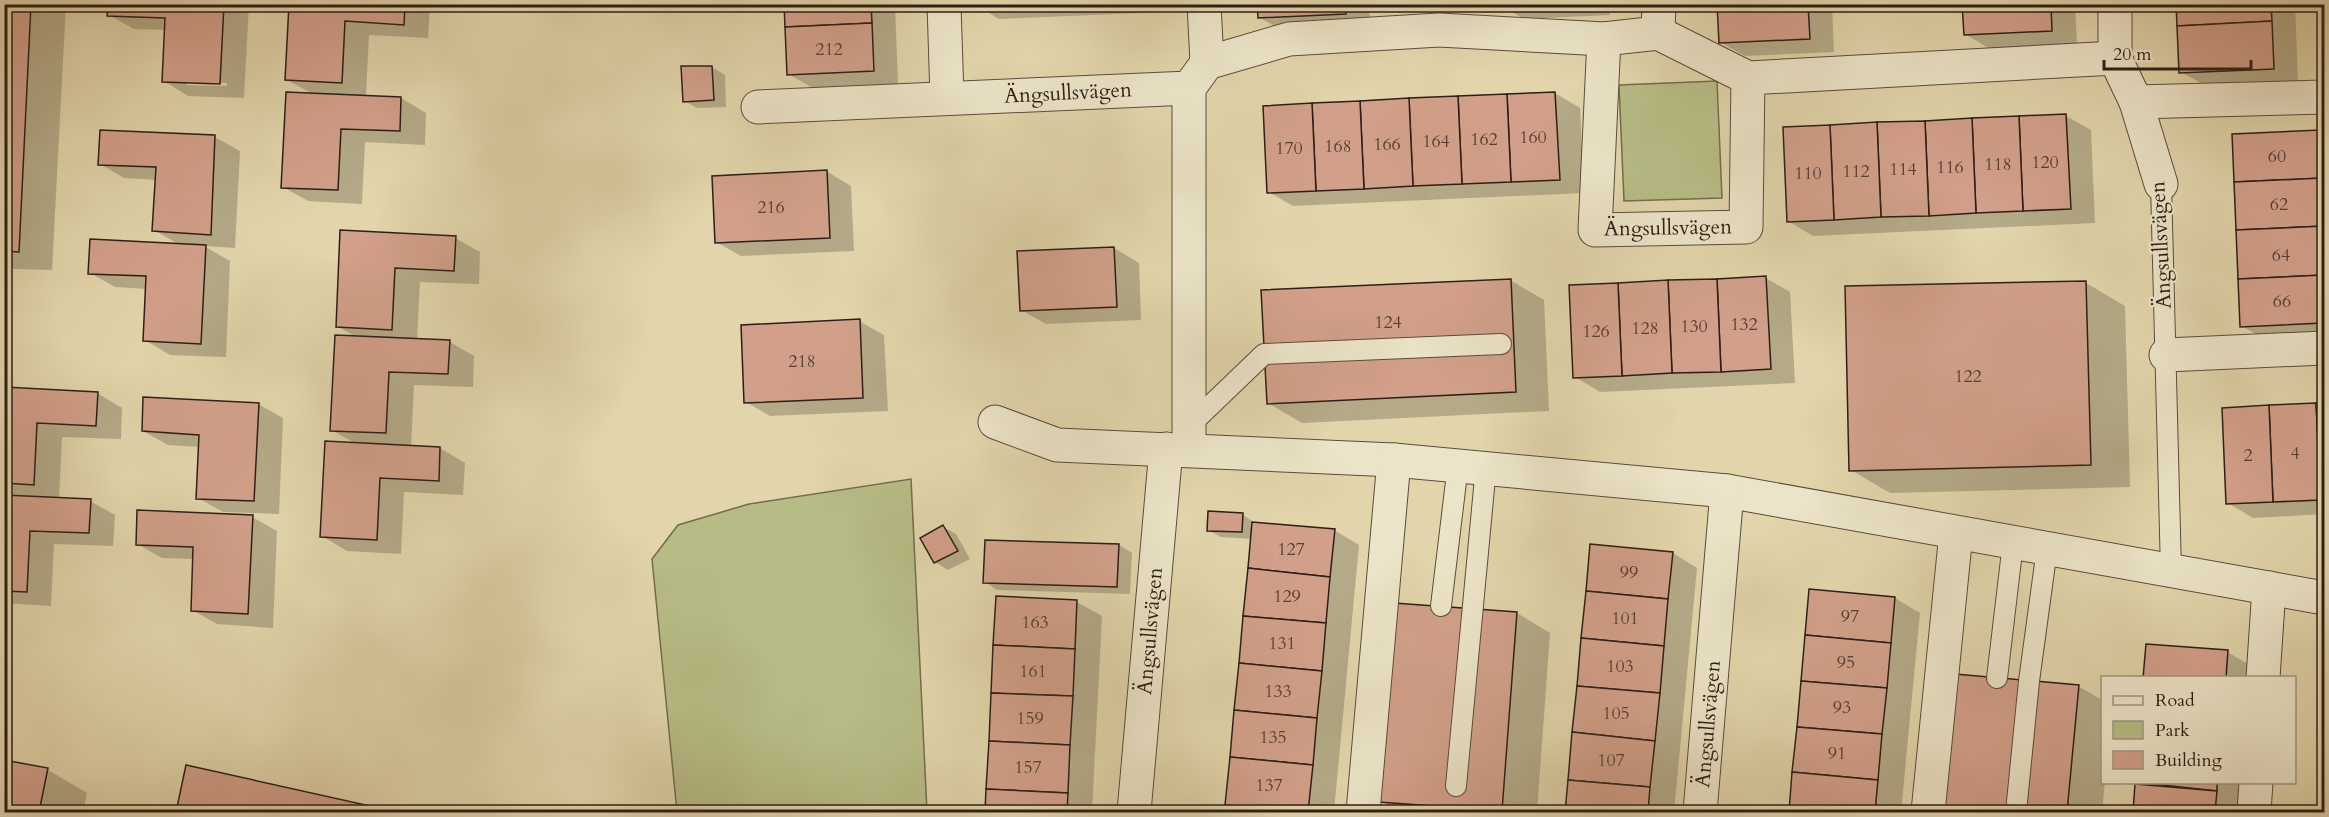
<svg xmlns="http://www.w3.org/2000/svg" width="2329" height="817" font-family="Cardo,serif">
	<rect width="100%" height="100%" fill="#e2d5ab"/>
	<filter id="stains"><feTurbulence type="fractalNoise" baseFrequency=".00333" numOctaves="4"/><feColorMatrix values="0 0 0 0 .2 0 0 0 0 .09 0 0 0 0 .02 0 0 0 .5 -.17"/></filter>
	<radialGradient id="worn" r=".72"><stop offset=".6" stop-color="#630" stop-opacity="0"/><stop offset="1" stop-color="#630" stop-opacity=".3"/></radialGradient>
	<!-- green -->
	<g fill="#b7bc86" stroke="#726d4e" stroke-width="1.5">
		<polygon points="1717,81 1722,198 1624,201 1619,85"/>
		<polygon points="911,479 927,812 677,812 652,559 678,525 749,504"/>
	</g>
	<!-- shadow -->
	<g fill="#0003" fill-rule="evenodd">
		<polygon points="4,4 66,4 52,270 14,269 4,263"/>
		<path d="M109,4h140l-5,94 -56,-2 -24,-15 2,-51 -32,-1 -25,-14zM187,82l40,1v3l-40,-1z"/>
		<polygon points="290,4 430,6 428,38 369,35 366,97 401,98 426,113 425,145 365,142 362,204 308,201 283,187 313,94 287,80"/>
		<polygon points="785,4 895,4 898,84 813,88 788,74"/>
		<polygon points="974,4 1187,4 1187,11 999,19"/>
		<polygon points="1259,4 1369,4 1370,27 1284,32 1259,17"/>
		<polygon points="1499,4 1610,4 1610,15 1524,19"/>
		<polygon points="1718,4 1832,4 1834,52 1745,56 1720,42"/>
		<polygon points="1964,4 2075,4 2077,45 1990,49 1965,34"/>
		<polygon points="2178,4 2295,4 2298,82 2206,86 2181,72"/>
		<polygon points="712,67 725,75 726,107 697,108 685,101"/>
		<polygon points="1555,93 1580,108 1584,193 1293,206 1268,192 1264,107"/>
		<polygon points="2066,116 2091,130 2095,223 1813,236 1788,221"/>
		<polygon points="2319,131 2324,134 2324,338 2267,341 2242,326"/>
		<polygon points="215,137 240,151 235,248 204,246 230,261 226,357 170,355 145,340 147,289 115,287 90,273 180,245 154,230 157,180 124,178 100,164"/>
		<polygon points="826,171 851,186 854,251 741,256 716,242"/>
		<polygon points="342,232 455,238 480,252 479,284 420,282 417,340 450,342 474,356 473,387 414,385 411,447 440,448 465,463 463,495 404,492 401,554 347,551 322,536 357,444 331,430 356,337 337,326"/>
		<polygon points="1114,248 1139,263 1141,320 1046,324 1021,310"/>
		<polygon points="1766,278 1790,292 1795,383 1600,392 1575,377"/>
		<polygon points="1510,280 1544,300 1549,411 1302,423 1268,403"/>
		<polygon points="2086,283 2125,306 2130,487 1890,493 1851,470"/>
		<polygon points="859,321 884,335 888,411 770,416 746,402"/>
		<polygon points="4,389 97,393 122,408 121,439 62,437 59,499 90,501 115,515 113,546 54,544 51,606 4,603"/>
		<polygon points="258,404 283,418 279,514 223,512 198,498 200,447 168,445 143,431"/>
		<polygon points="2324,404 2324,514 2253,518 2228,503 2223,409"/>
		<polygon points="1242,514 1255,523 1334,530 1359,545 1334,812 1237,812 1237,810 1227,804 1252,539 1221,537 1208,530"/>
		<polygon points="252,517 277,531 273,628 217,624 192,610 194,559 162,558 137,544"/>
		<polygon points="943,527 956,534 970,559 948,570 935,562"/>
		<polygon points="1119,545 1132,553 1130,594 997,590 985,582"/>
		<polygon points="1592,545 1673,553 1697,568 1674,812 1566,812"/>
		<polygon points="1811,590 1895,598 1920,613 1901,812 1790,812"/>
		<polygon points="997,598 1077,602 1102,616 1092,812 986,812"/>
		<polygon points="1517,613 1550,633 1537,812 1400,812 1381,801"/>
		<polygon points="2227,652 2252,666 2251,678 2145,678"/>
		<polygon points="1957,676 2078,686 2102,700 2102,782 2105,782 2102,812 1945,812"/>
		<polygon points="4,761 48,770 87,793 83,812 4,812"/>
		<polygon points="188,767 390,812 177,812"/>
		<polygon points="2137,782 2243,782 2241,812 2134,812"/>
	</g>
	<!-- building -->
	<g fill="#d2a08a" stroke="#2e1e17" stroke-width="1.5">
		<polygon points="4,4 31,4 19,252 4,251"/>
		<polygon points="108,4 224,4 220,84 162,82 165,18 107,16"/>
		<polygon points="289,4 405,4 404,25 345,21 342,83 285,80"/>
		<polygon points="784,4 871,4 872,23 785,27"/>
		<polygon points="1257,4 1345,4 1346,14 1258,18"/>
		<polygon points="1717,4 1808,4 1810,39 1719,43"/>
		<polygon points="1962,4 2051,4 2052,31 1964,35"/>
		<polygon points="2176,4 2271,4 2272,21 2177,26"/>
		<polygon points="2272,21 2274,69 2179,73 2177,26"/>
		<polygon points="872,23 874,71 787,75 785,27"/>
		<polygon points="681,66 712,66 714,100 683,102"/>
		<polygon points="286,92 401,97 400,131 341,129 338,190 281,188"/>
		<polygon points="1555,92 1560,180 1511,182 1507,94"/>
		<polygon points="1507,94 1511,182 1462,184 1458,96"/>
		<polygon points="1458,96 1462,184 1413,186 1409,98"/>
		<polygon points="1409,98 1413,186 1364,189 1360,101"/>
		<polygon points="1360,101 1364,189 1316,191 1312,103"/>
		<polygon points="1312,103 1316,191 1267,193 1263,106"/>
		<polygon points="2066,114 2071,209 2023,211 2019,116"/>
		<polygon points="2019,116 2023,211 1976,213 1972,118"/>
		<polygon points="1972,118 1976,213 1929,216 1925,121"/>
		<polygon points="1925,121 1929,216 1881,217 1877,122"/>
		<polygon points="1877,122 1881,217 1834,220 1830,125"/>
		<polygon points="1830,125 1834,220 1787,222 1783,127"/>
		<polygon points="100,130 215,135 211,235 152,231 156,167 98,165"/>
		<polygon points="2320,130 2322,178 2234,182 2232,134"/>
		<polygon points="827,170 830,238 715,243 712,176"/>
		<polygon points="2322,178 2324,226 2236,230 2234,182"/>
		<polygon points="2324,226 2324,275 2238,279 2236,230"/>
		<polygon points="340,230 456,236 454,271 395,268 392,330 336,327"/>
		<polygon points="90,239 206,245 201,344 143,341 146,276 88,274"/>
		<polygon points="1114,247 1117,307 1020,311 1017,251"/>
		<polygon points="2324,275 2324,323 2240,327 2238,279"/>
		<polygon points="1766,276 1771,369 1721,372 1717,279"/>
		<polygon points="1511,279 1516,392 1267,404 1261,290"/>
		<polygon points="1717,279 1721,372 1672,373 1668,280"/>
		<polygon points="1668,280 1672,373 1622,376 1618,283"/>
		<polygon points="2086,281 2091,465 1849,471 1845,286"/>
		<polygon points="1618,283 1622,376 1573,378 1569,285"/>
		<polygon points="860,319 863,398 744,403 741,325"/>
		<polygon points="335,335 450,340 448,374 389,372 386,433 330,431"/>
		<polygon points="4,387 98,392 96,426 37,423 34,485 4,483"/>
		<polygon points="143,397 259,403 254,501 196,499 199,435 142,431"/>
		<polygon points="2316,403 2321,500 2273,502 2269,405"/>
		<polygon points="2316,403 2324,403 2324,500 2321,500"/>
		<polygon points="2269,405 2273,502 2226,504 2222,408"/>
		<polygon points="325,441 440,447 439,481 380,478 377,540 320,537"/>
		<polygon points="4,495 91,499 89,533 30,531 27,592 4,591"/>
		<polygon points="137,510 253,515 248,614 191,611 193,547 136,545"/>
		<polygon points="1208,511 1243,513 1242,532 1207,531"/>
		<polygon points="1252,522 1335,529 1330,577 1248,568"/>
		<polygon points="943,525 958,551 934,563 920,538"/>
		<polygon points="985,540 1119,544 1117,587 983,583"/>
		<polygon points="1590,544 1673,552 1668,599 1586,591"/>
		<polygon points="1248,568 1330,577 1326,623 1243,616"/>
		<polygon points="1809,589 1895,597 1891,643 1805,635"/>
		<polygon points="1586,591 1668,599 1664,646 1581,638"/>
		<polygon points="996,596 1077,600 1075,649 993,645"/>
		<polygon points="1394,603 1517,612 1502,811 1379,802"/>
		<polygon points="1243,616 1326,623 1322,671 1239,663"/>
		<polygon points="1805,635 1891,643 1887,688 1801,681"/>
		<polygon points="1581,638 1664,646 1660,693 1577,686"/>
		<polygon points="2146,644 2228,650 2226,678 2143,678"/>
		<polygon points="993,645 1075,649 1073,696 991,693"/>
		<polygon points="1239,663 1322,671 1317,718 1234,710"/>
		<polygon points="1955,674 2079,685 2067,812 1943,812"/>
		<polygon points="1801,681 1887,688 1882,734 1797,727"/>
		<polygon points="1577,686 1660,693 1655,741 1572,732"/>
		<polygon points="991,693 1073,696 1070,745 989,741"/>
		<polygon points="1234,710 1317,718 1313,765 1230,757"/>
		<polygon points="1797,727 1882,734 1878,780 1792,772"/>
		<polygon points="1572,732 1655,741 1650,787 1568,780"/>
		<polygon points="989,741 1070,745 1068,793 986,789"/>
		<polygon points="1230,757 1313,765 1308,812 1225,805"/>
		<polygon points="4,760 48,768 39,812 4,812"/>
		<polygon points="186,765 397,812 176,812"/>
		<polygon points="1792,772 1878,780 1875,812 1789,812"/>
		<polygon points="1568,780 1650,787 1648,812 1565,812"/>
		<polygon points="2135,782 2217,782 2217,791"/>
		<polygon points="2135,784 2217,791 2215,812 2133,812"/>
		<polygon points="986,789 1068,793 1067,812 985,812"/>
		<polygon points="1236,807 1291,812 1235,812"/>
	</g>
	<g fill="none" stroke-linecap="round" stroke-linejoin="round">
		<!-- lane casing -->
		<g stroke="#5b4c3c" stroke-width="22">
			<g id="lane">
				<polyline points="2161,184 2171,571"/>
				<polyline points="1189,426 1264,354 1501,344"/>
				<polyline points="1441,606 1458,465"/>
				<polyline points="1997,678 2013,543"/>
				<polyline points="1456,786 1486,467"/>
				<polyline points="2016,812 2029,681 2047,549"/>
			</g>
		</g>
		<!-- street casing -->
		<g stroke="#5b4c3c" stroke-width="35">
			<g id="street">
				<polyline points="944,4 947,98"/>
				<polyline points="1204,4 1207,63"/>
				<polyline points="2115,4 2115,58"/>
				<polyline points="1658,33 1659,4"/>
				<polyline points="1604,39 1595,230 1746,227 1748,78"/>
				<polyline points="2136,102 2161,184"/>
				<polyline points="758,107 1189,88 1207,63 1289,39 1439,30 1604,39 1658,33 1748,78 2115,58 2136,102 2324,97"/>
				<polyline points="2166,355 2324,348"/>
				<polyline points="995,422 1057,445 1394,460 1727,491 2324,598"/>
				<polyline points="1189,450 1189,88"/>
				<polyline points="2263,678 2269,588"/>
				<polyline points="1134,812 1166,449"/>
				<polyline points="1363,812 1394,460"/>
				<polyline points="1700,812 1727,491"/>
				<polyline points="1928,812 1956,533"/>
				<polyline points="2254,812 2256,782"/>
			</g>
		</g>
		<!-- lane -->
		<use href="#lane" stroke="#ece4c8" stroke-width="20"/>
		<!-- street -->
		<use href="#street" stroke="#ece4c8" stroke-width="33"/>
	</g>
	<g text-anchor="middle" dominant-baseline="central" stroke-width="4.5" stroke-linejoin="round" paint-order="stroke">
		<!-- number labels -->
		<g font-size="18" fill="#573e34">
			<text x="829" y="49">212</text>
			<text x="1533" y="137">160</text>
			<text x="1484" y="139">162</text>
			<text x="1436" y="141">164</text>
			<text x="1387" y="144">166</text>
			<text x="1338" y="146">168</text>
			<text x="1289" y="148">170</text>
			<text x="2277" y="156">60</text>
			<text x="2045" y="162">120</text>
			<text x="1998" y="164">118</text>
			<text x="1950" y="167">116</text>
			<text x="1903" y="169">114</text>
			<text x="1856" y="171">112</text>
			<text x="1808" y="173">110</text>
			<text x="2279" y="204">62</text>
			<text x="771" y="207">216</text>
			<text x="2281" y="255">64</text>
			<text x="2282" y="301">66</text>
			<text x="1388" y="322">124</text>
			<text x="1744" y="324">132</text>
			<text x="1694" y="326">130</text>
			<text x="1645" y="328">128</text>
			<text x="1596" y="331">126</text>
			<text x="802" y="361">218</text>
			<text x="1968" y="376">122</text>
			<text x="2295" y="453">4</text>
			<text x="2248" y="455">2</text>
			<text x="1291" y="549">127</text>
			<text x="1629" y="572">99</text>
			<text x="1287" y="596">129</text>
			<text x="1850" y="616">97</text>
			<text x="1625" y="618">101</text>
			<text x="1035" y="622">163</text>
			<text x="1282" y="643">131</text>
			<text x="1846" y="662">95</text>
			<text x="1620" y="666">103</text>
			<text x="1033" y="671">161</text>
			<text x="1278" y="691">133</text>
			<text x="1842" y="707">93</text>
			<text x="1616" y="713">105</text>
			<text x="1030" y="718">159</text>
			<text x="1273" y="737">135</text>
			<text x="1837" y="753">91</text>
			<text x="1611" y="760">107</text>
			<text x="1028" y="767">157</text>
			<text x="1269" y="785">137</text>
		</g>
		<!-- street labels -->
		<g font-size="21" fill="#2e1e17" stroke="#ece4c8">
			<text transform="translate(1068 93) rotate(-3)">Ängsullsvägen</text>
			<text transform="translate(1668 228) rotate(-1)">Ängsullsvägen</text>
			<text transform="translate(2161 245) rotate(-93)">Ängsullsvägen</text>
			<text transform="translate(1150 631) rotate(-85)">Ängsullsvägen</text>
			<text transform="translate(1708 724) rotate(-85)">Ängsullsvägen</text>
		</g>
	</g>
	<!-- margin -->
	<rect width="2329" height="817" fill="none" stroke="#e2d5ab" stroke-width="24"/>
	<rect x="6" y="6" width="2317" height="805" fill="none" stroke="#2e1e17" stroke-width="3"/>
	<rect x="12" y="12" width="2305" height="793" fill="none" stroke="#2e1e17" stroke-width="1.5"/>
	<!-- legend -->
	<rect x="2101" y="676" width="195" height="108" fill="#ece4c8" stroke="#a09581" stroke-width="1.5"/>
	<rect x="2113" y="696" width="30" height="9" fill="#ece4c8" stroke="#a09581" stroke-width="1.5"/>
	<text x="2155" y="706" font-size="18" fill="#2e1e17">Road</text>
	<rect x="2113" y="721" width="30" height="18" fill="#b7bc86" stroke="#a09581" stroke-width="1.5"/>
	<text x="2155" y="736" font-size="18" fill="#2e1e17">Park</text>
	<rect x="2113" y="751" width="30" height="18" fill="#d2a08a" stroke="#a09581" stroke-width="1.5"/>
	<text x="2155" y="766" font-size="18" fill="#2e1e17">Building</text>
	<!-- scale -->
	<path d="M2104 60v9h147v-9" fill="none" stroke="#2e1e17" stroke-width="3"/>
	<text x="2113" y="60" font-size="18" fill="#2e1e17" stroke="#ece4c8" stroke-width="4.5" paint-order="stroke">20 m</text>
	<rect width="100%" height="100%" filter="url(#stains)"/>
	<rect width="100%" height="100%" fill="url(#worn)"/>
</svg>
